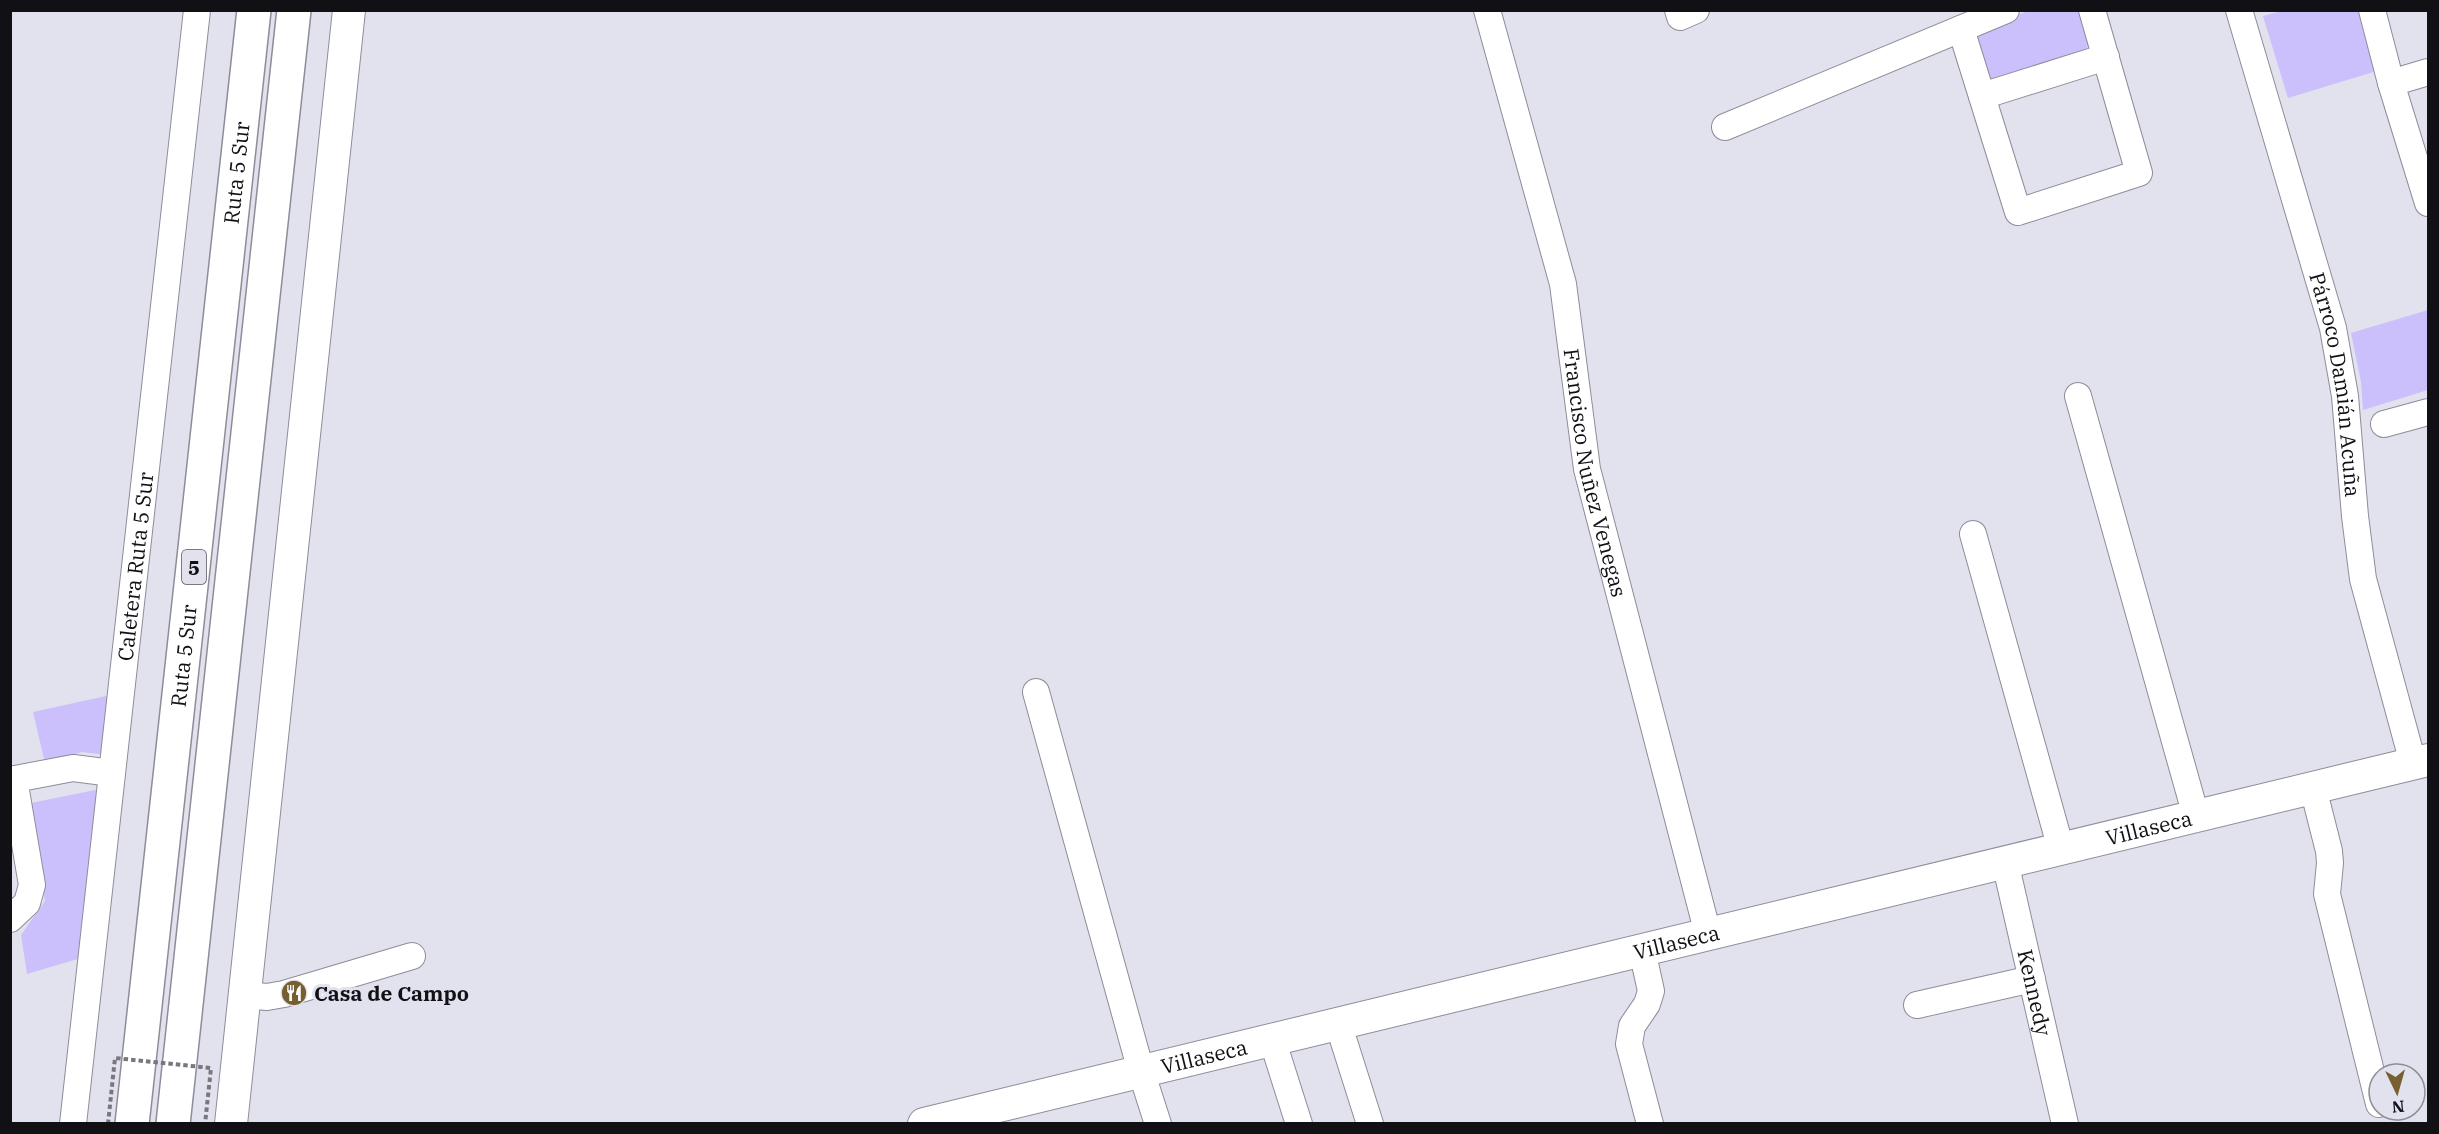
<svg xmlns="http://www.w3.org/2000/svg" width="2439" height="1134" font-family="'IBM Plex Serif',serif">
	<rect width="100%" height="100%" fill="#e2e1ee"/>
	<!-- green -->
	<g fill="#cbc0fb">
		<polygon points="2080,10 2090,43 2082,56 1987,81 1973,39 1976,32 2028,11"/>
		<polygon points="2282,11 2364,11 2380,70 2288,98 2263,16"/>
		<polygon points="2428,310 2428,390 2363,410 2361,382 2351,333"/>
		<polygon points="115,694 107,755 82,752 45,763 33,712"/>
		<polygon points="105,788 81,958 27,974 21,935 45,901 31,803"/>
	</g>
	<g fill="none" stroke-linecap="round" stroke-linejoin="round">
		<!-- minor casing -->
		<g stroke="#8e8c99" stroke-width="28">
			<g id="minor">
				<path id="s1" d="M1487,10l76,274 24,185 121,465"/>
				<polyline points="1678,10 1680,17 1696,10"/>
				<path id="s2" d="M2239,10l94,318 12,68 10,120 8,63 50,184"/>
				<polyline points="2372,10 2391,83 2428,203"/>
				<polyline points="1961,29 2018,212 2139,173 2092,10"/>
				<polyline points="2391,83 2428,72"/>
				<polyline points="1982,96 2106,57"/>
				<polyline points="1725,127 2006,10"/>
				<polyline points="2078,396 2196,816"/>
				<polyline points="2384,424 2428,412"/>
				<polyline points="1973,534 2061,849"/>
				<polyline points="1036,692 1141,1071 1158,1124"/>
				<polyline points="10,780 73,768 112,773"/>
				<polyline points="2313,788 2329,851 2330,863 2327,894 2379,1104"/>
				<path id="s3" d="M2005,862l60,262"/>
				<polyline points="10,919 27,903 32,885 14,779"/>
				<polyline points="1642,950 1651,991 1647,1004 1632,1026 1629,1044 1650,1124"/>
				<polyline points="245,995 267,997 284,994 412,956"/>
				<polyline points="1917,1005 2032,979"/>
				<polyline points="1338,1023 1370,1124"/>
				<polyline points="1272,1039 1299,1124"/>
				<path id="s4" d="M73,1124l124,-1114"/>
			</g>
		</g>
		<!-- major casing -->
		<g stroke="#8e8c99" stroke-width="34">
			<g id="major">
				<polyline points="231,1124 349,10"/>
				<path id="s5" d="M924,1124l1504,-364"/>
			</g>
		</g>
		<!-- highway casing -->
		<g stroke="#8e8c99" stroke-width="36">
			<g id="highway">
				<path id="s6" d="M132,1124l122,-1114"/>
				<polyline points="173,1124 294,10"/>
			</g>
		</g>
		<!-- minor -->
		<use href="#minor" stroke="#fff" stroke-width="26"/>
		<!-- major -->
		<use href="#major" stroke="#fff" stroke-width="32"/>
		<!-- highway -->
		<use href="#highway" stroke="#fff" stroke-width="33"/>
		<!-- path-bridge -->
		<polyline stroke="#787780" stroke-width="4" stroke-dasharray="4.5 3" stroke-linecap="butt" points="108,1124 115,1058 211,1068 205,1124"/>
	</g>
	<!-- icons -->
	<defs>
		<g id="restaurant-disc" transform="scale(1.35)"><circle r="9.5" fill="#775f2f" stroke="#e2e1ee"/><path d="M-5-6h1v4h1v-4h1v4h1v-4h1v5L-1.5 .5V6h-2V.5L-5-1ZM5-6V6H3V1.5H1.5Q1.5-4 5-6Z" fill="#fff"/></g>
	</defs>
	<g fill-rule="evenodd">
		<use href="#restaurant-disc" x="294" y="993"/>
	</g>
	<g text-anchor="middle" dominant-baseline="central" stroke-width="6" stroke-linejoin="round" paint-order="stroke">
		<!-- shield labels -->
		<rect fill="#e2e1ee" stroke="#504f56" stroke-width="1.5" x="182" y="550" width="24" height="34" rx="4.5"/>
		<g font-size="20" font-weight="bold" fill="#111015">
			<text x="194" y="567">5</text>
		</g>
		<!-- street labels -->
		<g font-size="21" fill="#111015" stroke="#e2e1ee">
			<text stroke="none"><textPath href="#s6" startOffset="957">Ruta 5 Sur</textPath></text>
			<text stroke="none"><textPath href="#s2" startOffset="388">Párroco Damián Acuña</textPath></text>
			<text stroke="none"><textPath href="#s1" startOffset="476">Francisco Nuñez Venegas</textPath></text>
			<text stroke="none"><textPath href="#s4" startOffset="561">Caletera Ruta 5 Sur</textPath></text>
			<text stroke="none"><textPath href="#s6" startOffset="471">Ruta 5 Sur</textPath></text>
			<text stroke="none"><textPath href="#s5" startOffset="1260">Villaseca</textPath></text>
			<text stroke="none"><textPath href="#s5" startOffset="774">Villaseca</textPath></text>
			<text stroke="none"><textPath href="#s3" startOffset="134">Kennedy</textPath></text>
			<text stroke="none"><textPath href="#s5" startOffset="288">Villaseca</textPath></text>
		</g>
		<!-- poi labels -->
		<g font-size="21" font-weight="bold" fill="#111015" stroke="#e2e1ee" text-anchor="start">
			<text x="314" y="993">Casa de Campo</text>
		</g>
	</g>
	<!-- border -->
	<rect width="2439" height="1134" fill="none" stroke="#111015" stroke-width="24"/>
	<!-- north arrow -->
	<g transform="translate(2397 1092) rotate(175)"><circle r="28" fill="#e2e1ee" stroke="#8e8d97" stroke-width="1.5"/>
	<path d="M0-4.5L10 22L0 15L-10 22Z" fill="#775f2f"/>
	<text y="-9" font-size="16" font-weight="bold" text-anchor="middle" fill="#111015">N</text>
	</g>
</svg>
